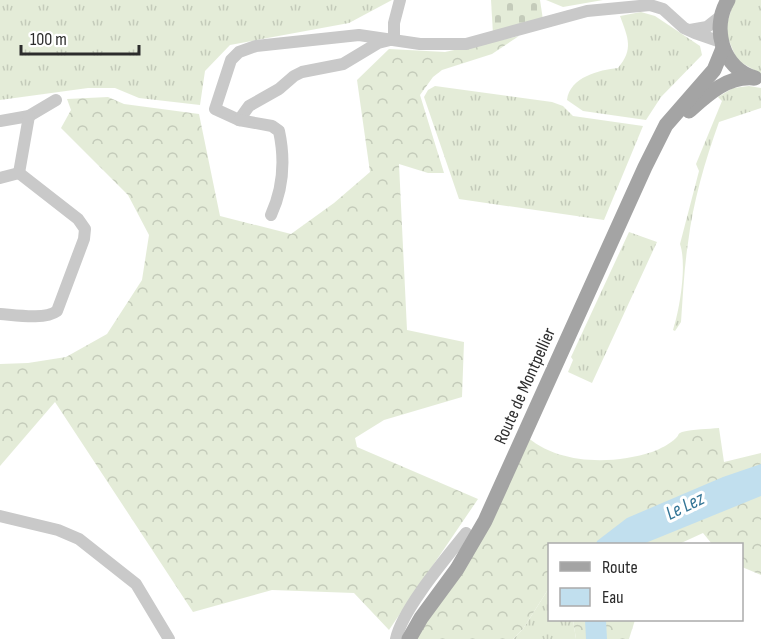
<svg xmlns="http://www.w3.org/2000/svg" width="761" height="639" font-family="'Sofia Sans Condensed',sans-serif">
	<defs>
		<pattern id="grass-tufts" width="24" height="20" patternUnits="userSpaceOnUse" patternTransform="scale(1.5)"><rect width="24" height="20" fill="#e4ecd8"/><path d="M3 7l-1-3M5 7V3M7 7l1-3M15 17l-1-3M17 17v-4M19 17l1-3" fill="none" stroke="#c4cbba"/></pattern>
		<pattern id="forest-crowns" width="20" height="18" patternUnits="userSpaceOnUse" patternTransform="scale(1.5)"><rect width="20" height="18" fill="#e4ecd8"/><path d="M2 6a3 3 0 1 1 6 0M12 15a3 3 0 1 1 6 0" fill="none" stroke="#c4cbba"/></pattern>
		<pattern id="cemetery-stones" width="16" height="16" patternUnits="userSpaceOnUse" patternTransform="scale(1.5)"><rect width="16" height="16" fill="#e4ecd8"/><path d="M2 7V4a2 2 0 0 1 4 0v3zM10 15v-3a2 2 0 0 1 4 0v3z" fill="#c4cbba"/></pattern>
	</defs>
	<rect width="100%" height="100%" fill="#fff"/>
	<!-- grass -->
	<g fill="url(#grass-tufts)">
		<polygon points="0,0 392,0 349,23 230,45 205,71 200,105 139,98 115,88 88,88 0,100"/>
		<polygon points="546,0 603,0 563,7"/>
		<polygon points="734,0 761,0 761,74 737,60 725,31"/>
		<path d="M641,12l14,4 45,30 2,9 -41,42 -15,23 -63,-9 -16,-11c3,-23 32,-30 51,-32 16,-19 10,-30 2,-52z"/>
		<polygon points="435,86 552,102 563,106 573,116 643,126 604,220 459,199 424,97 428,90"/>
		<path d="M749,86l12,2v20l-42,14c-14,39 -26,80 -31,121 -4,26 -5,52 -7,79l-6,9 -2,-1c7,-21 14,-66 7,-86l19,-73 -3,-7 26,-63 -4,-4 15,-9z"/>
		<polygon points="629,232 657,242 592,383 568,372 573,360 571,357"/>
		<polygon points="549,588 550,620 573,620 576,639 513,639 523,629"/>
	</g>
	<!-- forest -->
	<g fill="url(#forest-crowns)">
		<polygon points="519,36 492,54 442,70 433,77 420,95 444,173 428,173 399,164 407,330 464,342 462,397 384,420 355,438 357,447 478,499 389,630 354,593 272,590 193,612 55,402 0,466 0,364 28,363 66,357 107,334 142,280 149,235 128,195 61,128 71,110 67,99 108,97 124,104 199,114 220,216 291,234 334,203 370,172 357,80 389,49 445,52"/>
		<path d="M719,428l5,34 37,-9v122l-19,-8v-23h-30l-9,-11 -24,11h-129l-1,44 -26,41 -10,10h-104l48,-70 67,-135c32,31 88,31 128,18 8,-3 18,-8 24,-14 4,-4 1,-4 6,-6 12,-3 26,-3 37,-4z"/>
		<polygon points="573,620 635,620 629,639 576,639"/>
	</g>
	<!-- cemetery -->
	<polygon fill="url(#cemetery-stones)" points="491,0 540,0 543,20 493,34"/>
	<!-- water -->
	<g fill="#c1dfee">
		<polygon points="761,464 761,496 643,544 596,544 597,541 627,518 723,477"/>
		<polygon points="585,620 606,620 607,639 586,639"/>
	</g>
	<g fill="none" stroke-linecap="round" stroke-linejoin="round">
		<!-- minor -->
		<g stroke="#c9c9c9" stroke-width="12">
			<polyline points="690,30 707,27 721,16"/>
			<polyline points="394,39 378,43 343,64 302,72 294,76 279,89 249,106 239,120 215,109 231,60 239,52 256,46 359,35 420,44 466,44 587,11 650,5 663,9 684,28 695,33 721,42"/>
			<polyline points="394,39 394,23 400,0"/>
			<path d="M239,120l33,6 7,5c6,28 4,58 -8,84"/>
			<polyline points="0,121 29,116 56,100"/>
			<polyline points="19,173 29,116"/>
			<path d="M0,178l19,-5 59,46 7,10 -1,10 -27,72c-12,9 -42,4 -57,3"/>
			<polyline points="0,516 58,530 79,539 136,584 169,639"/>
			<path d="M396,639c6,-29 50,-81 70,-106"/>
		</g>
		<!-- major -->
		<g stroke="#a4a4a4" stroke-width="15">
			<path d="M728,0c-17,28 -6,68 27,78"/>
			<path d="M689,111c18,-16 38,-35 64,-33"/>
			<polyline points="409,639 421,618 457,569 485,521 645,167 666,125 714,70 723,48"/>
		</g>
	</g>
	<g text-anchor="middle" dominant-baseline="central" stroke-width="6" stroke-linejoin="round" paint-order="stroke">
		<!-- street labels -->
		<g font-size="18" fill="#2c2c2c" stroke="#fff">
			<text transform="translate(525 386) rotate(-66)">Route de Montpellier</text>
		</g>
		<!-- water labels -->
		<g font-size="20" font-style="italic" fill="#337596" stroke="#fff">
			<text transform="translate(685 506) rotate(-26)">Le Lez</text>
		</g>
	</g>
	<!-- legend -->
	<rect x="548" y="543" width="195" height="78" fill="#ffffff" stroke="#ababab" stroke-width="1.5"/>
	<rect x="560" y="562" width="30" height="9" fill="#a4a4a4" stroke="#ababab" stroke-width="1.5"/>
	<text x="602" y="573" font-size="18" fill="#2c2c2c">Route</text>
	<rect x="560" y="588" width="30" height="18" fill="#c1dfee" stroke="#ababab" stroke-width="1.5"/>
	<text x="602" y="603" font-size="18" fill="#2c2c2c">Eau</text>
	<!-- scale -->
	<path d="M21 45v9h118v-9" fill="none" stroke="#2c2c2c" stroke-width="3"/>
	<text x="30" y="45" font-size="18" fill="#2c2c2c" stroke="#ffffff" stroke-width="4.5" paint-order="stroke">100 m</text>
</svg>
